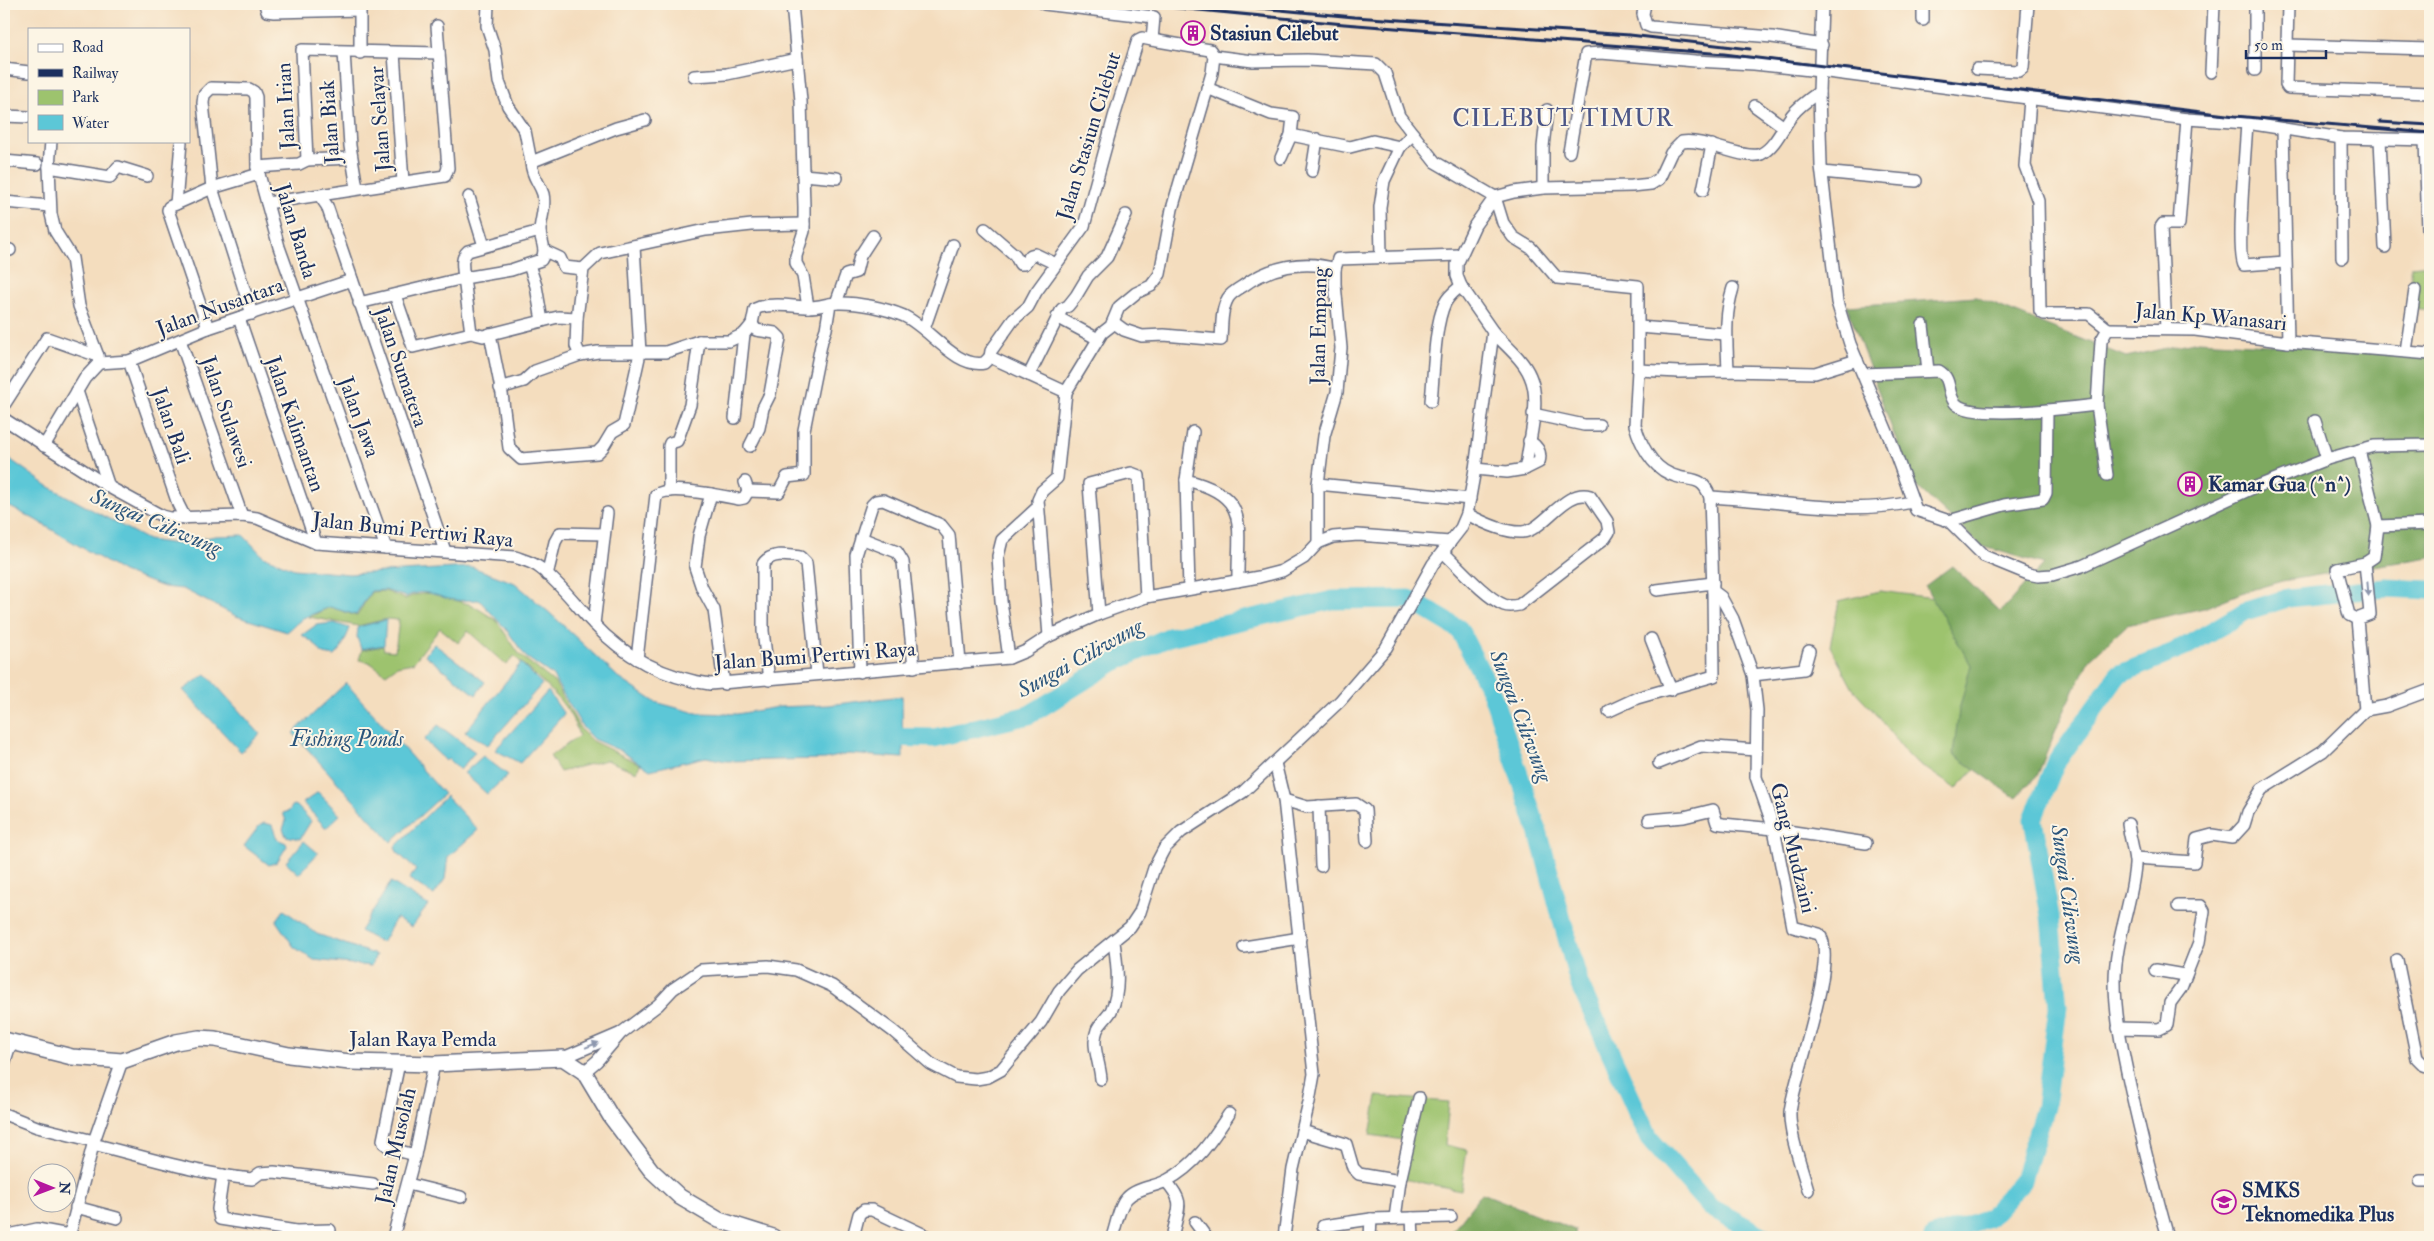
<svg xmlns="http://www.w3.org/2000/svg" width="2434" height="1241" font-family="'IM FELL Double Pica',serif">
	<rect width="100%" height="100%" fill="#fcf5e5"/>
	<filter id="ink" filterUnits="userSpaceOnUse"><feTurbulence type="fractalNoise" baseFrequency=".02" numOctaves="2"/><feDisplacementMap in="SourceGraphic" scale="10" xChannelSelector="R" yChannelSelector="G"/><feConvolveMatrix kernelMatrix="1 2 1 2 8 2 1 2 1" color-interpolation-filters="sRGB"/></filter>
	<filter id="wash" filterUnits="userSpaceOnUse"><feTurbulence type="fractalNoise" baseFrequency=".0096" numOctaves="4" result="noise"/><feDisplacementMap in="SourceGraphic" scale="20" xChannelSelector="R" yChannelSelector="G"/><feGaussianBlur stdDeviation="1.12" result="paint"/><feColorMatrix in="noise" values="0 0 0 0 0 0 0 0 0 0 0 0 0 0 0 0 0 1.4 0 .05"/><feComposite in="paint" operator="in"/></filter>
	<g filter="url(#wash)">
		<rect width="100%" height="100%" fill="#f4ddbe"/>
		<!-- green -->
		<g fill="#9dc36e" stroke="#5c7966">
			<polygon points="2430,264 2430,310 2412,308 2411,266"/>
			<path d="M385,591l20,8 9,-4 16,-2 42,12 24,15 24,35 35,28 26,47 11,11 48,23 -3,8 -31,-12 -46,12 -10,-16 29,-20c-10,-36 -39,-55 -65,-80l-8,9 -38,-34 -10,12 -18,-15 -27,35 -16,3 -11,8 -17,-12 -10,-2 3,-10 21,-4 1,4 11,1 4,-31 -12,-1 -29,7 -49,-9 21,-10 27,9 14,-24z"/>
			<polygon points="1880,591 1934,598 1997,659 1979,765 1956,789 1908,756 1878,716 1853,689 1830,646 1839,601"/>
			<polygon points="1377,1096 1449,1102 1445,1145 1467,1150 1461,1190 1397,1178 1404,1140 1370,1135"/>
		</g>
		<!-- forest -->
		<g fill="#7ea961" stroke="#4c6c60">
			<polygon points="1976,297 2126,357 2198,341 2357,350 2430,357 2430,557 2282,581 2241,593 2204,608 2127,625 2089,660 2060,720 2038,774 2016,798 1953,754 1959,710 1971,665 1925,586 1952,566 2000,612 2044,564 1981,546 1911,481 1847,306"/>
			<polygon points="1482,1193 1575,1230 1576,1237 1448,1237"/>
		</g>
		<!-- water -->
		<g fill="#5cc7d7" stroke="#3c7b9a">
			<path d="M4,455l44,31 100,54 29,4 38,-8 28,-1 20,21 31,13 55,5 123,-7 43,16 37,32 67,63 36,24 41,11 41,1 41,-7 51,-2 73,-9 1,62 -55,-4 -23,5 -99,2 -20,-4 -56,13 -29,-19 -28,-12 -10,-11 -31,-53 -26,-18 -20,-28 -27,-29c-7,0 -16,1 -24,0 -18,-2 -29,-14 -49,-3l-21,-7 -14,1 -15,24 -26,-8 -27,11 -16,14 -51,-16 -53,-27 -19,-2 -41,-15 -89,-53 -30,-15z"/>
			<polygon points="386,620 384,645 361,649 357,637 358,627"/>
			<polygon points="334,623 349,628 349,631 341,649 335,656 323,654 315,644 302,635 316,625"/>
			<polygon points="434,644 485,682 476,695 425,655"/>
			<polygon points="521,663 542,684 488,745 465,732"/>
			<polygon points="206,674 260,734 241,752 183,690"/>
			<polygon points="346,683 444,794 391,842 293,733"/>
			<polygon points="548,691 564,714 520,763 495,750"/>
			<polygon points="438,725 475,752 460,770 448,759 446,761 424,740"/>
			<polygon points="483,756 508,775 487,794 464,773"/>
			<polygon points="318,792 340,815 326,828 303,803"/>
			<polygon points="446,796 478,830 448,857 445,879 434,895 409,879 416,870 397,852 395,847"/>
			<polygon points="293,805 297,806 311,821 300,839 286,836 283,829 286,821 283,813 289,811"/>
			<polygon points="264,823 272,825 277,839 286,843 287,846 277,862 269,865 244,846 259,826"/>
			<polygon points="304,841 318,853 299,874 286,862"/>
			<polygon points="391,882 428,905 412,927 396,918 382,943 360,931"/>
			<polygon points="284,910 317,934 376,955 371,966 314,960 294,947 276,921"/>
		</g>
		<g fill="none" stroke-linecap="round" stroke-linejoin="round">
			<!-- river -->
			<g stroke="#5cc7d7" stroke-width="19">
				<polyline points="877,737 934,738 1029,715 1114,662 1169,637 1333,600 1409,599 1459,629 1492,694 1538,831 1579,983 1649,1138 1710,1207 1765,1237"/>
				<polyline points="1933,1237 1989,1218 2023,1180 2045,1107 2058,1007 2050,916 2033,819 2055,764 2118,675 2183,648 2246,611 2288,598 2386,588 2430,590"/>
			</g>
		</g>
	</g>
	<g filter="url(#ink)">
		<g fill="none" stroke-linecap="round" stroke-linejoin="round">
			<!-- street casing -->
			<g stroke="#676c80" stroke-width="14">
				<g id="street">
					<polyline points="265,4 267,11 274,12 360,10"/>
					<polyline points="488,4 487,26 495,50 499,82 508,106 525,131 531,162 616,128 645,120"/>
					<polyline points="792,4 801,101 804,207 804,231 796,256 796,263 803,276 808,307"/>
					<polyline points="1044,4 1154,17 1152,40 1142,38 1138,40 1114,117 1084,226 1036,292 1028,307 1013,320 991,351 990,357 1066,392 1057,478 1042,491 1038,500 1049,636"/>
					<polyline points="1645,4 1643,14 1646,25 1651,27 1772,37 1822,45"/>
					<polyline points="1822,4 1819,92 1821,166 1837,302 1850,344 1890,439 1916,510 1949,521 1984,556 2028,574 2038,576 2052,575 2082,566 2253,488 2327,459 2374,446 2430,445"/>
					<polyline points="2255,4 2255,70"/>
					<polyline points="2288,4 2286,85 2288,88 2430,93"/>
					<polyline points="1923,20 1923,4"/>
					<polyline points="2287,45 2430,49"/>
					<polyline points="344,52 350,146 357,188"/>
					<polyline points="360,53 360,4"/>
					<polyline points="394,53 403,182"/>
					<path d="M1214,56l39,5 54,-1 69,4 9,9 14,43 36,46 60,35 8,26 10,14 18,11 26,30 81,8v84l-3,55c5,18 16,41 35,49 19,9 31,-1 40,23l3,94 8,6 12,22 20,56 4,35 -1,67 18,52 19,98 26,7c21,22 -26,145 -29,178 -1,22 12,56 18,78"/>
					<polyline points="4,69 29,72"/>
					<polyline points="1977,69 2019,71 2023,68 2028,4"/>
					<polyline points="2211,72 2214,4"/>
					<polyline points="694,76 727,74 797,59"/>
					<polyline points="1207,88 1271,114 1293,117 1291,135 1281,158"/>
					<polyline points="2030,99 2025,166 2038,201 2040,311 2044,314 2089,314 2108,329"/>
					<polyline points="1755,106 1784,127"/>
					<polyline points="4,116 29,117"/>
					<path d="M2247,123c-1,20 -11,133 -3,142l41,-3"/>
					<polyline points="2283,129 2288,342"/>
					<polyline points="1291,135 1350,147 1373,141 1400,147 1413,134"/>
					<polyline points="2341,138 2342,258"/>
					<polyline points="2380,139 2385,247"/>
					<polyline points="2425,140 2428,230"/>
					<polyline points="51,141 49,167 51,214 55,231 72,258 79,306 98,356"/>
					<polyline points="1569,152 1586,54 1601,53 1695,61 1754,64 1820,71 2187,119 2247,123 2341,138 2430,140"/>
					<polyline points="307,160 302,50 439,53"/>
					<polyline points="4,161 37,164"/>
					<path d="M531,162c1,16 8,19 12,32 3,12 -2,24 -3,36 0,10 8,20 1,30l-30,10 -47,8c-1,-10 -4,-20 4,-27l72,-20"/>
					<polyline points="49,167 110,177 118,167 147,176"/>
					<polyline points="257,167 299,164 307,160 351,158"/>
					<polyline points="1312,171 1317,139"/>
					<polyline points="1822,172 1916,181"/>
					<polyline points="803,175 837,178"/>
					<polyline points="1543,188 1543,147 1547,110"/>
					<polyline points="1703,190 1712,145"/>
					<polyline points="320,196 327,206 445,551"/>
					<polyline points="469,197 484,246"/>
					<polyline points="4,202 50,206"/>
					<polyline points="267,203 445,176 448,168 437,26"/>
					<polyline points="176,204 181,142"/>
					<polyline points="985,229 1015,255 1020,264 1024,264 1031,255 1035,254 1056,264"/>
					<polyline points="4,249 10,250"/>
					<polyline points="545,251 560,258 564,267 583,269"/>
					<polyline points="1381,257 1380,207 1384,181 1400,147"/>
					<polyline points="529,265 536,286 542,321"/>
					<polyline points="395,295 413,347 471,333"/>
					<path d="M359,303l105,-25 7,55 12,3 75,-19 19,1 -1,28 4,9 18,-3h68l33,-11h30l15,-7 5,-6 3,-4 3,-15 5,-2c15,-4 31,-1 46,0 10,1 20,-3 30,-4 21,-1 49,5 68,13 26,12 51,52 80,47l6,-6"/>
					<polyline points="836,303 846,275 856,272 860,256 873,236"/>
					<polyline points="252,314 212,188 203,103 204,95 211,88 249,89 254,92 256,97 257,167 279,247 386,548"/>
					<polyline points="1057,317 1098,339"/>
					<polyline points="239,318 316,543"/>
					<polyline points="577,318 583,269 600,253 706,230 752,225 804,224"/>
					<path d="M1113,322l11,8 18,6 22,-1 57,5c1,-14 0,-30 7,-42 3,-5 10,-9 15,-12 26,-19 61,-27 92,-17"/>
					<polyline points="1923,325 1928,371"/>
					<polyline points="1639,327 1725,334"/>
					<polyline points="208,328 168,210 169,207 212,188 259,174"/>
					<polyline points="924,329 953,245"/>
					<polyline points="2166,329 2161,227 2163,224 2179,224 2187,119"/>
					<polyline points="490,334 502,394 509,448 521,459 597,453 603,447 612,432 624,425 640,353 634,246"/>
					<polyline points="180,340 242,516"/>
					<polyline points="2406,351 2415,290"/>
					<polyline points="129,361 178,504 185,518"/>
					<polyline points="99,363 129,361 208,328 352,280"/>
					<polyline points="1638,370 1679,372 1728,371 1815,373 1857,360"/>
					<path d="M1728,371c-1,-29 -4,-55 5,-83"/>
					<path d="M1864,374l75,-3c14,8 7,23 17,33 17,16 116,4 141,1"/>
					<polyline points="1029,375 1062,309 1068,306 1076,296 1088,276 1107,257 1126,215"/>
					<polyline points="500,388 524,381 535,371 580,355"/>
					<polyline points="77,391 109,487"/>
					<polyline points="1066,392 1102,333 1111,326 1119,307 1136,293 1151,286 1160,274 1172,209 1212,73 1214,56 1210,50 1152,40"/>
					<path d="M1431,401c3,-27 3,-75 14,-98 4,-8 10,-12 16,-17"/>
					<polyline points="4,405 47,338 98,356 98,359"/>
					<polyline points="1533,414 1584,425 1599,425"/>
					<polyline points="735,418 744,334"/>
					<path d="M4,419l105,68 53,29 8,2 72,-2 15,2 59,25 199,14c8,3 18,5 25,11 20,15 36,37 53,55 31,34 72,55 117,61l299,-26 17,-7 23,-15 50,-22 47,-17 113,-20 23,-6 22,-13 14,-15 15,-6 25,-2 92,7"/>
					<polyline points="2315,421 2327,459"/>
					<polyline points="44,446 85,378 99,363"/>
					<polyline points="750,446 759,428 763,408 770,394 780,338 775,333 756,330 752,324"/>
					<polyline points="2359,450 2378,526 2430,524"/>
					<path d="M1475,469l32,3 18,-3 2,-9c3,-25 14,-60 3,-84 -7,-17 -25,-31 -37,-44"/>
					<path d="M1525,469l14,-7c3,-10 -2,-16 -10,-21"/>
					<polyline points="2107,475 2097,405 2101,341 2108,329 2195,330 2288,342 2430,354"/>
					<path d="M1186,480c66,16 51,45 52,101"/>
					<polyline points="1318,484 1470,499"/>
					<polyline points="669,491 669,446 670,443 677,441 690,405 699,341"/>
					<polyline points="748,491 779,492 787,477 804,475 804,430 822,340 826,329 830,304"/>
					<polyline points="711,494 699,536 695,567 702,588 714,610 724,684"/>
					<path d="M1710,497c67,3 136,19 202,5"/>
					<polyline points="1949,521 2004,505 2043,499 2046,493 2047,411"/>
					<polyline points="861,538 897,552 903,562 914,667"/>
					<polyline points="1318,543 1318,484 1324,436 1337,392 1341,348 1335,284 1335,269 1338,259 1460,255"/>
					<path d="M1443,552c15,14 43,46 61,53 5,2 10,1 15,0l86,-67 4,-6 -2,-11 -17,-25c-25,-8 -46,35 -68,36 -18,1 -40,-10 -55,-18"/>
					<polyline points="547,575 555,542 560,533 604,534"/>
					<polyline points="1189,589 1186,480 1193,432"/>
					<polyline points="1657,590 1713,583"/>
					<polyline points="1099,614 1089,484 1131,473 1139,476 1146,597"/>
					<polyline points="2357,619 2349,615 2337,569 2365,563 2374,557 2378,526"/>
					<polyline points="2357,619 2365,710"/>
					<polyline points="2357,619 2370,614 2365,563"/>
					<polyline points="594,624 607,513"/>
					<polyline points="1651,639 1671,690"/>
					<polyline points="1009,658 1001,601 998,556 1002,540 1038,507"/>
					<path d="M637,659l19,-164c13,-11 66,1 83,4l5,-1 4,-7 -3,-9"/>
					<polyline points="860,672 856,555 872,505 876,501 883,500 941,525 949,535 960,663"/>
					<polyline points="1753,675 1804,669 1809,651"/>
					<path d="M769,680l-6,-49v-67c8,-12 24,-9 37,-7l6,6 11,111"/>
					<polyline points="2365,710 2387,706 2430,690"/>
					<polyline points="1609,711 1637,698 1714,676 1713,591"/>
					<polyline points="1275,763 1284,800 1314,1074 1309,1102 1293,1169 1284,1237"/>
					<polyline points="1659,763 1701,746 1756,750"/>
					<polyline points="1284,800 1307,807 1356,804 1365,810 1367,841"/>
					<polyline points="1319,806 1321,866"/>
					<polyline points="1649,820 1684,817 1713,810 1717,823 1723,824 1774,829 1866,843"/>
					<path d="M2128,824c1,9 8,34 7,41 -3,39 -20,75 -20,116 0,37 8,72 16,109 11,49 23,98 37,147"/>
					<polyline points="2135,858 2194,862 2197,839 2212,835 2232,838 2244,825 2248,812 2262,789 2323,751 2365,710"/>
					<polyline points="1244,947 1300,938"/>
					<polyline points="2397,960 2417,1058 2424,1065 2430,1067"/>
					<polyline points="2155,970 2184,975"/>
					<polyline points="2118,1028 2159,1029 2167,1025 2170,1003 2181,988 2199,942 2204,911 2201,906 2178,906"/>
					<polyline points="563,1058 619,1034"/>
					<polyline points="399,1063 383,1140 384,1143 392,1149 415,1155"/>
					<polyline points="4,1064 11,1042"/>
					<path d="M584,1072l13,-11 24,-28 37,-28 15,-16 28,-19 67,-4 28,4 36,16 61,45 38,33 25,13 20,2 12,-2 13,-7 40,-48 18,-31 18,-21 53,-43 10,-15 14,-44 10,-19 17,-17 62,-40 97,-91 46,-53 47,-84 28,-36 6,-14 8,-45 18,-137 -32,-46 -4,-10v-12l18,-39 20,-28 19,-5 29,-4 89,-2 19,-2 8,-5 12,-26 11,-11c23,-4 63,19 79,12 14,-7 22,-27 31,-39 7,-9 17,-16 27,-23"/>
					<path d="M1101,1079c-1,-16 -10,-34 -4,-49 3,-7 10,-12 14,-19 10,-20 6,-47 3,-69"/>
					<polyline points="4,1114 37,1127 94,1141"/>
					<polyline points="1302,1131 1346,1144 1353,1168 1359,1174 1400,1181"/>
					<path d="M93,1144c52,13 105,30 159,35l8,-6 14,-1 99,12"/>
					<polyline points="223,1175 218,1209 220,1219 296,1231 330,1230"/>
					<path d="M1166,1181c19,22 13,25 7,52"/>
					<polyline points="2420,1181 2430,1181"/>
					<polyline points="408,1184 461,1197"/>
					<polyline points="76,1207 117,1218"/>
					<polyline points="1395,1218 1400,1181 1419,1098"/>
					<polyline points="1412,1218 1413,1237"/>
					<polyline points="1195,1222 1206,1237"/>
					<polyline points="1323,1226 1371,1219 1451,1217"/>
					<polyline points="4,1236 37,1229 69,1235"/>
					<polyline points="69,1237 94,1141 122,1061"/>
					<polyline points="393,1237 415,1155 434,1064"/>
					<polyline points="853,1237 859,1214 864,1210 872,1210 929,1237"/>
					<path d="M1112,1237c4,-11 7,-31 15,-39 9,-10 27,-11 39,-17 29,-15 46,-41 63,-67"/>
					<polyline points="1370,1237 1371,1219"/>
				</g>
			</g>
			<!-- secondary casing -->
			<g stroke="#676c80" stroke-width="18">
				<polyline id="secondary" points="4,1040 72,1057 122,1061 176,1042 199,1038 215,1039 289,1055 350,1062 434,1064 563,1058 584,1072 611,1117 651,1170 680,1197 719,1220 773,1237"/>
			</g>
			<!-- street -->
			<use href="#street" stroke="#fff" stroke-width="11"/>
			<!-- secondary -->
			<use href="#secondary" stroke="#fff" stroke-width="15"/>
			<!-- rail -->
			<g stroke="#1b2f5e" stroke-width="3">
				<polyline points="1137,4 1344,24 1724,54 2235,116 2430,133"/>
				<polyline points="1217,4 1354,17 1630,35 1750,49"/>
				<polyline points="2380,122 2430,125"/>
			</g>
		</g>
		<!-- one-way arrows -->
		<defs><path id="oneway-solid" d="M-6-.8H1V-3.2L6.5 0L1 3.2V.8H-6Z" transform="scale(1.25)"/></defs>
		<g fill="#8d97ae">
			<use href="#oneway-solid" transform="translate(2368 589) rotate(85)"/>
			<use href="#oneway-solid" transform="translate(592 1045) rotate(-22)"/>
		</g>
	</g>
	<!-- icons -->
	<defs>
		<g id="building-ring" transform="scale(1.25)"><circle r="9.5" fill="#fcf5e5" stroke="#b5179e" stroke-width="1.5"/><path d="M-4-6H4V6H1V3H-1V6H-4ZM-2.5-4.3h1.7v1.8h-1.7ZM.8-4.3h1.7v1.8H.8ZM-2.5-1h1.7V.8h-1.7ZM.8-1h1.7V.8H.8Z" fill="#b5179e"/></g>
		<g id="school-ring" transform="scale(1.25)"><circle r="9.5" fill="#fcf5e5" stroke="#b5179e" stroke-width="1.5"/><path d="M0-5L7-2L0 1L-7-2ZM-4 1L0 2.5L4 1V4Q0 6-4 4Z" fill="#b5179e"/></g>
	</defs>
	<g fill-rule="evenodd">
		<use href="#building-ring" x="1193" y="33"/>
		<use href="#building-ring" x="2190" y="484"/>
		<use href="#school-ring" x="2224" y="1202"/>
	</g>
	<g text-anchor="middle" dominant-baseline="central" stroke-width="4" stroke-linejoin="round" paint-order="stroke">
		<!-- poi labels -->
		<g font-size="21" font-weight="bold" fill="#1b2f5e" stroke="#fcf5e5" text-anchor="start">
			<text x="1210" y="33">Stasiun Cilebut</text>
			<text x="2208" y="484">Kamar Gua (^n^)</text>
			<text x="2242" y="1190">SMKS<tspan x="2242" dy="24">Teknomedika Plus</tspan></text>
		</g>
		<!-- street labels -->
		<g font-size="21" fill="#1b2f5e" stroke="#fcf5e5">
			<text transform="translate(286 106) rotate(-93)">Jalan Irian</text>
			<text transform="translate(380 119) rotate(-94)">Jalan Selayar</text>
			<text transform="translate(330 122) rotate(-94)">Jalan Biak</text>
			<text transform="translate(1089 136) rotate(-73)">Jalan Stasiun Cilebut</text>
			<text transform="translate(296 231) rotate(73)">Jalan Banda</text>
			<text transform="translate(220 307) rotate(-20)">Jalan Nusantara</text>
			<text transform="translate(2211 317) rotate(5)">Jalan Kp Wanasari</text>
			<text transform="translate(1319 326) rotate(-89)">Jalan Empang</text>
			<text transform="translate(401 367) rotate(71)">Jalan Sumatera</text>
			<text transform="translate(226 412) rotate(71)">Jalan Sulawesi</text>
			<text transform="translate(359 417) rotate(70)">Jalan Jawa</text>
			<text transform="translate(295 424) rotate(71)">Jalan Kalimantan</text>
			<text transform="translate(171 426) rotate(71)">Jalan Bali</text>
			<text transform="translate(413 530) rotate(6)">Jalan Bumi Pertiwi Raya</text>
			<text transform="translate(815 656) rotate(-4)">Jalan Bumi Pertiwi Raya</text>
			<text transform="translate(1793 848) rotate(76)">Gang Mudzaini</text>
			<text x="423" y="1039">Jalan Raya Pemda</text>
			<text transform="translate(396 1146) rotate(-77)">Jalan Musolah</text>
		</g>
		<!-- water labels -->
		<g font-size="22" font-style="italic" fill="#2b557c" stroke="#fcf5e5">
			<text transform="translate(156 522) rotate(23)">Sungai Ciliwung</text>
			<text transform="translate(1080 658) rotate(-29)">Sungai Ciliwung</text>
			<text transform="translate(1521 716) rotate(69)">Sungai Ciliwung</text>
			<text x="347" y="739">Fishing Ponds</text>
			<text transform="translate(2068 894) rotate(82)">Sungai Ciliwung</text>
		</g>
		<!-- quarter labels -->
		<g font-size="24" letter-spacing="1" fill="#4c5687" stroke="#fcf5e5">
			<text x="1563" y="118">CILEBUT TIMUR</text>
		</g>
	</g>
	<!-- margin -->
	<rect width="2434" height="1241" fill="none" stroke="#fcf5e5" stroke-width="20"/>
	<!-- legend -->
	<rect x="28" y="28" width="162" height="115" fill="#fcf5e5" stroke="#a2a6af"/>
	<rect x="38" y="44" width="25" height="8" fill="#ffffff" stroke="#a2a6af"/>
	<text x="72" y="52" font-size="15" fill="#1b2f5e">Road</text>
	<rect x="38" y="69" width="25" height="8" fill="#1b2f5e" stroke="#a2a6af"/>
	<text x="72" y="78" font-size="15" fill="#1b2f5e">Railway</text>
	<rect x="38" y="90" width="25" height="15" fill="#9dc36e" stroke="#a2a6af"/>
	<text x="72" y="102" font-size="15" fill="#1b2f5e">Park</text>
	<rect x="38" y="115" width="25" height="15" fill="#5cc7d7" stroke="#a2a6af"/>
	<text x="72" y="128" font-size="15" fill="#1b2f5e">Water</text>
	<!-- north arrow -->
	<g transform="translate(52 1188) rotate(91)"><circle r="24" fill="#fcf5e5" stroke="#a2a6af"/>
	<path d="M0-4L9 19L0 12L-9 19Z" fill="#b5179e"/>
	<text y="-8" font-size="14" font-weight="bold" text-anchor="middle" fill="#1b2f5e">N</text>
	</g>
	<!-- scale -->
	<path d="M2246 50v8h80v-8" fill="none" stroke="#1b2f5e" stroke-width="2.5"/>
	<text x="2254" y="50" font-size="15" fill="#1b2f5e" stroke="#fcf5e5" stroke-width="4" paint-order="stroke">50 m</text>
</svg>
